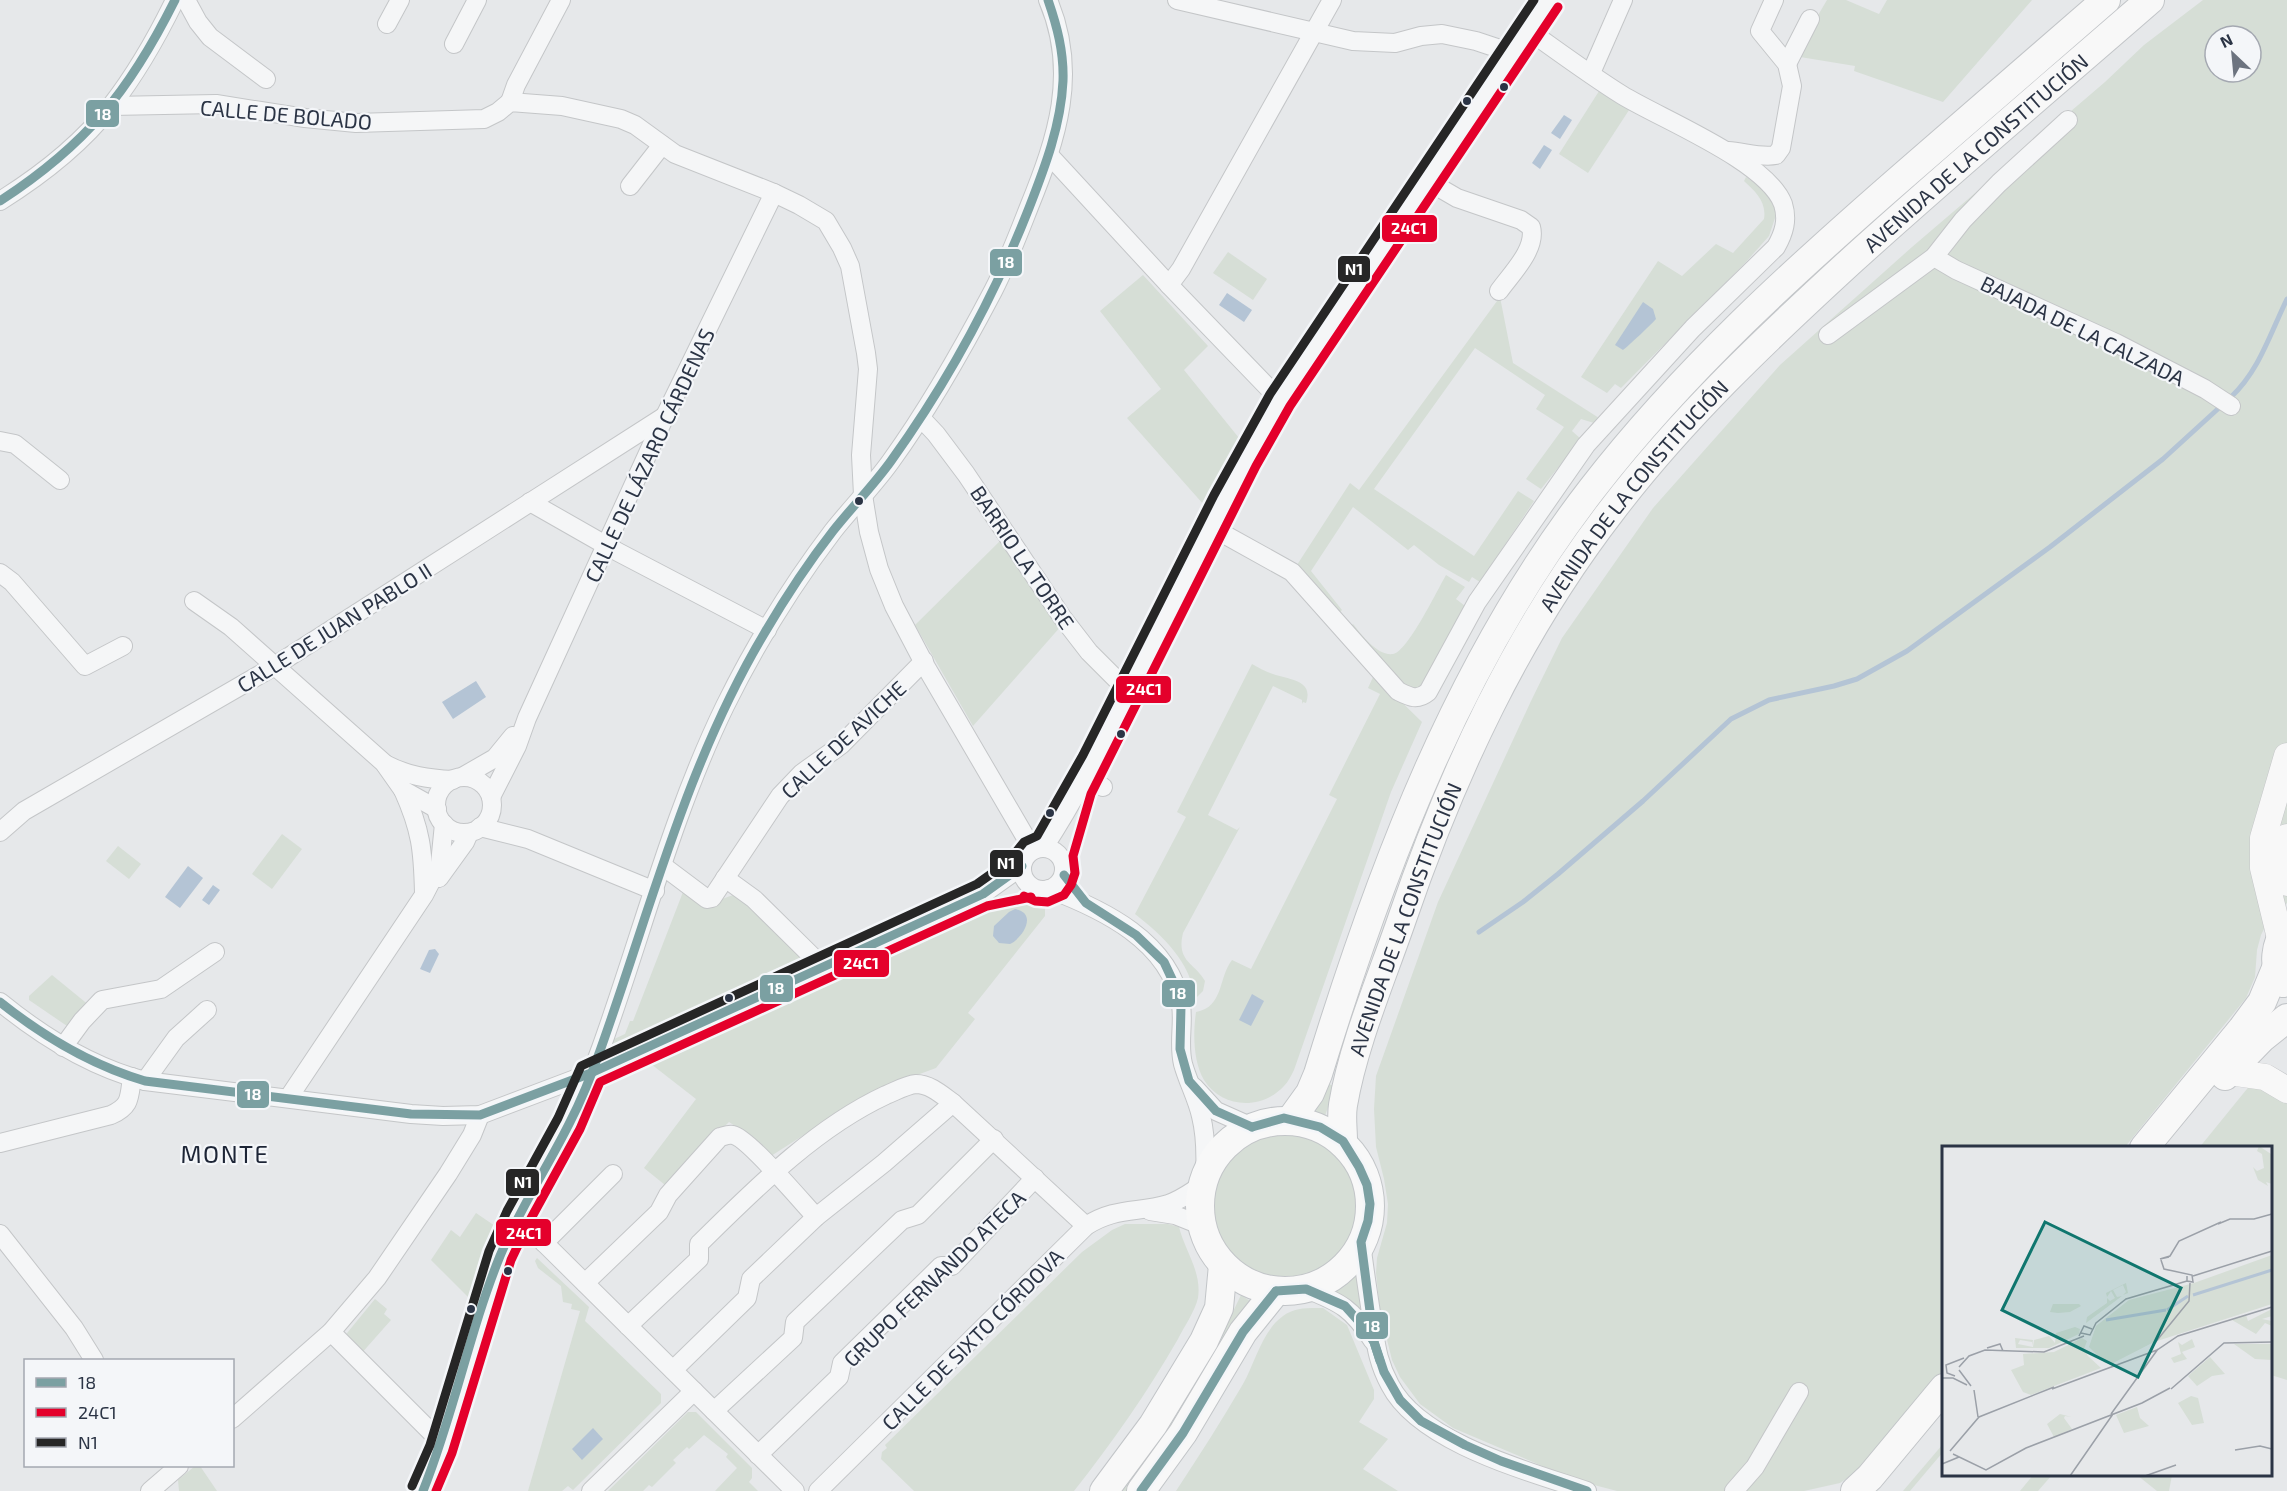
<svg xmlns="http://www.w3.org/2000/svg" width="2287" height="1491" font-family="'Exo 2',sans-serif">
	<rect width="100%" height="100%" fill="#e6e8ea"/>
	<!-- green -->
	<g fill="#d6ded6" fill-rule="evenodd">
		<polygon points="1827,0 1846,0 1879,14 1887,0 2032,0 1943,102 1854,71 1855,66 1794,56"/>
		<path d="M2203,0h84v903l-19,18 -7,14 -4,15 -2,27 -9,21 -121,149 -181,1 -1,222 -84,100 -19,13 -36,8h-187l-42,-11 -122,-52 -33,-24 -20,-27 -8,-17 -12,-49 -4,-38 1,-15 10,-35 1,-19 -4,-25 -8,-32 -2,-38 2,-33 62,-174 93,-201 31,-63 91,-130 127,-143 132,-118 193,-165 39,-37zM2215,36h36v36h-36z"/>
		<polygon points="1601,88 1631,107 1588,173 1559,154"/>
		<path d="M1746,177l21,15 8,16 1,7 -7,21 -24,27 -124,125 -6,-4 -8,9 -26,-16 77,-116 24,15 34,-32 17,9 31,-34c3,-17 -9,-28 -20,-38z"/>
		<polygon points="1228,252 1267,279 1253,300 1213,273"/>
		<polygon points="1143,275 1208,346 1184,370 1239,438 1204,505 1127,418 1161,389 1100,311"/>
		<polygon points="1500,297 1513,363 1599,418 1594,423 1581,419 1572,431 1581,439 1541,489 1526,479 1564,427 1536,409 1545,395 1475,348 1374,489 1474,556 1518,491 1534,501 1480,582 1472,577 1469,582 1439,565 1414,545 1408,550 1353,507 1311,571 1342,610 1337,615 1295,568 1350,483 1359,490"/>
		<polygon points="1002,539 1062,625 973,726 915,625"/>
		<path d="M1446,575l19,12 -9,12 9,7 -42,78 -6,4 -12,-1 -56,-59 4,-4c9,11 24,32 40,30 14,-1 45,-65 53,-79z"/>
		<path d="M1252,664c7,4 14,8 21,10 17,6 41,6 33,29l-3,-1 -1,2v-4l-29,-14 -65,129 29,15 3,-3 -57,106c-7,29 12,30 22,48l-2,10 -8,8c-4,-37 -32,-63 -60,-85l51,-97 -9,-5z"/>
		<path d="M1374,675l48,47 -31,70 -97,278c-3,6 -6,12 -10,16 -22,24 -62,23 -80,-6 -11,-19 -11,-47 -8,-68 28,-5 22,-34 36,-52l19,9 86,-170 -8,-4 51,-101 -12,-6z"/>
		<polygon points="282,834 302,849 272,889 252,874"/>
		<polygon points="118,846 141,864 129,879 106,861"/>
		<polygon points="683,892 706,905 733,895 741,898 807,963 613,1056 612,1040 625,1034 630,1021 633,1021"/>
		<polygon points="1016,897 1033,905 1045,907 1045,916 968,1013 975,1019 936,1068 871,1092 771,1156 756,1140 729,1122 665,1185 644,1168 696,1099 651,1064 975,914"/>
		<polygon points="52,975 90,1006 70,1028 29,1000 29,996"/>
		<polygon points="1325,1083 1335,1086 1325,1116 1314,1112"/>
		<polygon points="2251,1084 2276,1095 2287,1104 2287,1380 2271,1375 2270,1148 2199,1148"/>
		<circle cx="1285" cy="1206" r="73"/>
		<polygon points="476,1213 498,1228 469,1298 431,1260 451,1230 460,1237"/>
		<path d="M1125,1224h43l11,3c6,24 23,45 19,71 -3,13 -14,29 -20,41 -31,54 -66,104 -104,152h-160l-33,-32 1,-7 5,-4 -2,-3 197,-193 30,-22z"/>
		<polygon points="537,1258 589,1307 585,1321 661,1394 661,1403 573,1490 568,1486 562,1491 528,1491 580,1311 571,1309 572,1304 563,1302 561,1286 538,1268 535,1261"/>
		<polygon points="1356,1274 1362,1312 1344,1297 1333,1291"/>
		<polygon points="1241,1295 1250,1301 1129,1491 1117,1491 1227,1324"/>
		<polygon points="375,1299 387,1309 384,1314 391,1320 360,1355 343,1338"/>
		<path d="M1323,1308l24,17 27,65v9l-15,23 29,17 -25,30 35,22h-222c23,-35 46,-71 67,-107 12,-21 19,-53 40,-68 12,-9 26,-8 40,-8z"/>
		<polygon points="688,1412 696,1412 752,1468 752,1478 749,1482 758,1491 715,1491 737,1468 726,1457 728,1454 704,1435 689,1449 687,1447 673,1460 676,1463 652,1487 649,1485 643,1491 608,1491"/>
		<polygon points="1943,1444 1943,1452 1910,1491 1903,1491"/>
		<polygon points="195,1466 200,1466 217,1491 179,1491 178,1480"/>
		<polygon points="2034,1474 2052,1475 2038,1491 2020,1491"/>
		<polygon points="2137,1475 2172,1475 2169,1491 2157,1491"/>
	</g>
	<!-- water -->
	<g fill="#b4c4d5">
		<polygon points="1564,115 1572,120 1560,139 1551,133"/>
		<polygon points="1544,145 1552,150 1540,169 1532,163"/>
		<polygon points="1227,293 1252,310 1244,322 1219,305"/>
		<path d="M1643,302l10,7 3,10c-2,3 -30,29 -33,31l-8,-5z"/>
		<polygon points="476,681 486,697 453,719 442,702"/>
		<polygon points="188,866 203,878 180,908 165,897"/>
		<polygon points="213,885 220,890 209,905 202,900"/>
		<path d="M1015,909c23,4 8,29 -5,35l-11,-1 -6,-7 1,-10 15,-14z"/>
		<polygon points="435,949 439,954 430,973 420,969 429,950"/>
		<polygon points="1252,994 1264,1001 1251,1026 1239,1020"/>
		<polygon points="593,1428 603,1439 582,1460 572,1449"/>
	</g>
	<g fill="none" stroke-linecap="round" stroke-linejoin="round">
		<!-- stream -->
		<g stroke="#b4c4d5" stroke-width="5">
			<path d="M2231,397c28,-26 39,-63 56,-98"/>
			<polyline points="1479,932 1523,902 1558,874 1643,801 1731,719 1769,700 1834,686 1857,679 1907,651 2050,547 2163,459 2220,407"/>
		</g>
		<!-- street casing -->
		<g stroke="#c4c6c8" stroke-width="20">
			<g id="street">
				<polyline points="186,0 198,22 210,37 266,79"/>
				<polyline points="1177,0 1353,41 1395,43 1421,36 1442,34 1476,41 1512,53"/>
				<polyline points="387,24 400,0"/>
				<polyline points="454,44 477,0"/>
				<polyline points="1787,64 1810,19"/>
				<polyline points="1591,73 1623,0"/>
				<polyline points="510,102 516,85 561,0"/>
				<polyline points="111,106 216,104 305,118 356,123 484,119 498,112 510,102 562,106 621,119 635,125 675,154 774,193 799,205 826,221 842,248 850,266 866,353 868,369 861,455 863,495 869,532 879,569 894,606 926,667 1033,850"/>
				<path d="M1728,151c16,1 33,7 48,4l5,-7 11,-62 -5,-22 -27,-33 14,-31"/>
				<polyline points="1050,156 1169,285 1280,400"/>
				<path d="M1426,180l31,18 64,22 10,7c6,22 -20,47 -32,64"/>
				<polyline points="630,186 662,145"/>
				<path d="M0,201c40,-25 82,-58 111,-95 24,-31 47,-71 64,-106"/>
				<polyline points="1934,257 1956,270 2116,343 2205,389 2231,406"/>
				<polyline points="1169,285 1181,269 1332,0"/>
				<polyline points="1828,335 1934,257 1963,220 1999,183 2068,120"/>
				<polyline points="921,418 936,434 966,474 1062,617 1089,652 1129,692"/>
				<polyline points="0,441 15,444 60,480"/>
				<polyline points="530,502 616,551 767,630"/>
				<path d="M1211,527l81,45 106,119c12,6 19,10 30,1l49,-90 109,-157 107,-117 83,-81c8,-14 12,-27 7,-43 -16,-43 -122,-85 -161,-109 -32,-20 -63,-43 -94,-65"/>
				<polyline points="0,573 12,582 85,666 123,646"/>
				<polyline points="194,601 231,627 384,763 403,790 437,809"/>
				<path d="M385,764c23,12 43,15 68,16"/>
				<polyline points="462,777 495,758 513,736"/>
				<circle cx="464" cy="805" r="28"/>
				<polyline points="1086,778 1103,787"/>
				<path d="M403,790c18,40 20,60 21,103"/>
				<polyline points="491,797 517,746 527,718 665,416 774,193"/>
				<polyline points="480,827 528,839 655,891"/>
				<polyline points="0,832 24,811 273,667 665,416"/>
				<path d="M1044,847c37,-56 65,-116 95,-176 46,-91 90,-183 141,-271l268,-400"/>
				<circle cx="1043" cy="869" r="21"/>
				<polyline points="663,866 707,899 712,898 780,796 802,773 841,745 924,661"/>
				<polyline points="439,878 465,842 469,833"/>
				<polyline points="725,878 754,899 823,967"/>
				<path d="M1049,889c53,20 121,52 132,116 3,19 -3,39 2,59 5,18 14,34 18,52 5,20 5,39 4,59"/>
				<path d="M0,1002c43,35 91,65 145,79l266,33 32,2 37,-1 111,-42 392,-179 39,-28"/>
				<polyline points="63,1047 82,1021 102,1000 161,989 215,952"/>
				<polyline points="145,1081 176,1038 207,1010"/>
				<polyline points="1194,1087 1216,1111 1252,1127"/>
				<polyline points="289,1097 424,895 440,864 444,824"/>
				<path d="M0,1143l111,-28c20,-9 18,-17 21,-38"/>
				<polyline points="1150,1211 1175,1215 1200,1225"/>
				<polyline points="518,1217 795,1491"/>
				<polyline points="0,1234 74,1328 94,1360"/>
				<path d="M1361,1242c3,26 7,51 11,77 4,25 5,42 18,66 30,58 138,86 197,106"/>
				<polyline points="544,1243 613,1174"/>
				<path d="M585,1283l74,-71 9,-17 52,-58c4,-1 9,-3 13,-2 15,3 69,67 83,82"/>
				<path d="M1306,1289c34,13 47,20 67,52"/>
				<path d="M628,1326l71,-67v-15c56,-55 116,-116 187,-149 10,-4 20,-10 30,-11 14,0 26,11 37,19l133,123"/>
				<polyline points="331,1332 432,1433 444,1438"/>
				<polyline points="673,1370 747,1298 751,1279 816,1217 884,1163 953,1103"/>
				<polyline points="714,1411 793,1338 795,1322 902,1220 918,1215 994,1139"/>
				<polyline points="232,1419 331,1332 377,1278 448,1174 472,1135 480,1115"/>
				<polyline points="758,1455 839,1377 842,1363 941,1266 952,1266 1035,1178"/>
				<polyline points="150,1491 179,1466"/>
				<path d="M423,1491c33,-76 47,-158 77,-235 19,-46 46,-88 69,-132 12,-24 23,-51 32,-76 41,-114 71,-233 124,-342 30,-61 67,-121 108,-175 19,-24 41,-46 58,-70 39,-54 71,-111 102,-170 14,-27 25,-56 36,-84 28,-69 50,-134 19,-207"/>
				<polyline points="591,1491 694,1391"/>
				<path d="M818,1491l268,-265c29,-19 52,-13 82,-22 13,-4 23,-12 34,-19"/>
				<polyline points="1734,1491 1755,1467 1799,1392"/>
			</g>
		</g>
		<!-- secondary casing -->
		<g stroke="#c4c6c8" stroke-width="27">
			<g id="secondary">
				<polyline points="2287,837 2282,854 2287,883"/>
				<polyline points="2280,938 2263,868 2263,838 2287,756"/>
				<polyline points="2229,1072 2265,1077 2287,1090"/>
			</g>
		</g>
		<!-- primary casing -->
		<g stroke="#c2c5c8" stroke-width="30">
			<g id="primary">
				<path d="M2283,983c-11,-17 -8,-39 4,-55"/>
				<polyline points="2225,1076 2262,1038 2287,1018"/>
				<path d="M1292,1118l18,-25 8,-19c63,-206 141,-413 274,-585 92,-119 204,-220 318,-319 65,-56 130,-113 196,-170"/>
				<circle cx="1285" cy="1206" r="85"/>
				<path id="s1" d="M1343,1141c0,-12 -2,-24 0,-36 10,-60 39,-128 59,-186 50,-146 115,-286 210,-409 70,-92 154,-171 239,-249 98,-89 199,-174 299,-261"/>
				<polyline points="2144,1148 2242,1029 2262,1002 2277,966"/>
				<polyline points="1104,1491 1153,1425 1204,1341 1219,1308 1223,1265"/>
				<polyline points="1141,1491 1183,1433 1243,1332 1276,1291"/>
				<polyline points="1855,1491 1870,1477 1944,1388"/>
			</g>
		</g>
		<!-- street -->
		<use href="#street" stroke="#f5f6f7" stroke-width="18"/>
		<!-- secondary -->
		<use href="#secondary" stroke="#f8f8f8" stroke-width="26"/>
		<!-- primary -->
		<use href="#primary" stroke="#f8f8f8" stroke-width="28"/>
		<!-- bus-1 casing -->
		<g stroke="#f4f6f9" stroke-width="14">
			<g id="bus-1">
				<path d="M0,201c86,-56 129,-109 175,-201"/>
				<polyline points="1064,875 1086,903 1136,935 1164,962 1178,992 1181,1006 1180,1049 1189,1081 1216,1111 1252,1127"/>
				<path d="M0,1002c44,35 91,63 145,79l266,33 69,1 111,-42 392,-179 39,-28"/>
				<polyline points="1252,1127 1284,1118 1320,1127 1343,1141 1359,1167 1367,1185 1370,1204 1368,1221 1361,1242 1374,1342 1384,1372 1400,1400 1421,1421 1465,1445 1501,1461 1587,1491"/>
				<polyline points="1276,1291 1306,1289 1345,1306 1364,1327 1374,1342 1380,1361"/>
				<path d="M423,1491c31,-77 46,-159 77,-235 19,-46 47,-88 69,-132 13,-25 23,-50 32,-76 50,-140 86,-285 163,-414 21,-36 44,-71 69,-103 19,-24 40,-45 58,-70 56,-78 103,-164 138,-253 16,-41 32,-83 34,-127 1,-29 -6,-55 -15,-81"/>
				<polyline points="1141,1491 1183,1433 1243,1332 1276,1291"/>
			</g>
		</g>
		<!-- bus-2 casing -->
		<g stroke="#f4f6f9" stroke-width="14">
			<g id="bus-2">
				<polyline points="1024,896 1035,901 1048,902 1064,895 1071,885 1075,873 1073,856 1091,794 1256,466 1290,406 1558,7"/>
				<polyline points="436,1491 452,1453 511,1260 529,1222 580,1129 600,1082 987,906 1031,897"/>
			</g>
		</g>
		<!-- bus-3 casing -->
		<g stroke="#f4f6f9" stroke-width="14">
			<polyline id="bus-3" points="412,1486 430,1445 489,1251 507,1211 558,1118 581,1066 977,884 1008,862 1024,842 1037,836 1083,755 1214,495 1270,394 1534,0"/>
		</g>
		<!-- bus-1 -->
		<use href="#bus-1" stroke="#7ba0a2" stroke-width="9"/>
		<!-- bus-2 -->
		<use href="#bus-2" stroke="#e4002b" stroke-width="9"/>
		<!-- bus-3 -->
		<use href="#bus-3" stroke="#262626" stroke-width="9"/>
	</g>
	<!-- markers -->
	<g fill="#2b3445" stroke="#f4f6f9" stroke-width="2">
		<circle cx="1504" cy="87" r="5"/>
		<circle cx="1467" cy="101" r="5"/>
		<circle cx="859" cy="501" r="5"/>
		<circle cx="1121" cy="734" r="5"/>
		<circle cx="1050" cy="813" r="5"/>
		<circle cx="729" cy="998" r="5"/>
		<circle cx="508" cy="1271" r="5"/>
		<circle cx="471" cy="1309" r="5"/>
	</g>
	<g text-anchor="middle" dominant-baseline="central" stroke-width="4.5" stroke-linejoin="round" paint-order="stroke">
		<!-- street labels -->
		<g font-size="21" fill="#2b3445" stroke="#f4f6f9">
			<text transform="translate(286 114) rotate(5)">CALLE DE BOLADO</text>
			<text stroke="none"><textPath href="#s1" startOffset="1204">AVENIDA DE LA CONSTITUCIÓN</textPath></text>
			<text transform="translate(2083 330) rotate(26)">BAJADA DE LA CALZADA</text>
			<text transform="translate(649 455) rotate(-65)">CALLE DE LÁZARO CÁRDENAS</text>
			<text stroke="none"><textPath href="#s1" startOffset="718">AVENIDA DE LA CONSTITUCIÓN</textPath></text>
			<text transform="translate(1023 557) rotate(56)">BARRIO LA TORRE</text>
			<text transform="translate(334 627) rotate(-32)">CALLE DE JUAN PABLO II</text>
			<text transform="translate(843 739) rotate(-43)">CALLE DE AVICHE</text>
			<text stroke="none"><textPath href="#s1" startOffset="232">AVENIDA DE LA CONSTITUCIÓN</textPath></text>
			<text transform="translate(934 1278) rotate(-44)">GRUPO FERNANDO ATECA</text>
			<text transform="translate(972 1339) rotate(-45)">CALLE DE SIXTO CÓRDOVA</text>
		</g>
		<!-- quarter labels -->
		<g font-size="24" letter-spacing="1.5" fill="#1d2536" stroke="#f4f6f9">
			<text x="225" y="1153">MONTE</text>
		</g>
	</g>
	<!-- overview -->
	<g transform="translate(1942 1146)">
		<rect width="330" height="330" fill="#e6e8ea"/>
		<path d="M317,0l12,8 1,30 -6,-2 2,4 -10,-6 -5,-13 4,4 7,-3 -2,-14 -5,-3zM330,109v49l-118,38 -41,21h-8l-16,-16 7,-21 33,-26 65,-17zM184,137l2,10 -5,2 3,-3 -3,-7 -10,5 4,7 5,-1 -36,27 1,-6 20,-14v-5l3,3 5,-3 -4,-7 -4,6 -1,-4zM111,158h26l2,2 -11,6 -12,1 -8,-1zM330,163v7l-10,3 10,2v5l-7,-3 -9,11 -24,-14 14,-5 2,6zM133,181l5,2 -1,5 -30,14h-33l-1,-10 18,2 -1,6v-4l-12,-2 -2,4 15,3 1,-7 15,-4 6,7 1,-10zM140,192l5,3 -3,8 4,7 13,12 -70,27 -8,-3 -12,-22 13,-5 -1,-11 31,-2zM250,193l3,8 -13,5 5,7 -13,4 -3,-5 10,-4 -3,-12 4,3zM292,198h38v16l-17,-1zM268,211l15,17 -13,2 -15,10 -9,-10zM249,250l7,2 6,25 -12,2 -14,-22zM195,261l3,11 9,8 -25,7 -8,-18zM118,268l12,3 -7,-1 -1,2 8,11 -18,8 -7,-13z" fill="#d6ded6"/>
		<path fill="none" stroke="#b4c4d5" stroke-width="3" d="M251,149l79,-25M225,164l21,-14M164,174l60,-10"/>
		<path fill="none" stroke="#9ba0a8" stroke-width="1.5" d="M276,78l12,-5h24l18,-5M227,111l-9,2 10,-3 9,-15 42,-19M219,114l3,9 28,6 1,7 -6,-1v-5M251,130l79,-25M139,187l9,2 6,-12 30,-24 61,-18M137,190l5,-10 8,3M212,198l35,-43 1,-18M45,202l13,-4 3,7M17,221l10,-11 16,-6 59,2 40,-16M17,224l12,16M13,230l-8,-3 -1,-8 18,-7M0,232h11l14,7M110,243l105,-39 21,-14 94,-29M229,243l53,-46 48,-1M32,244l4,27M169,268l47,-65M293,304l25,-4 12,3M8,305l29,-34 75,-30M11,308l33,16 40,-22 116,-45 28,-15M0,318l17,-7M128,330l43,-62M203,330l31,-11"/>
		<path fill="#0f766e" fill-opacity="0.15" stroke="#0f766e" stroke-width="3" d="M103,76l136,66 -43,89 -136,-67z"/>
		<rect width="330" height="330" fill="none" stroke="#2b3445" stroke-width="3"/>
	</g>
	<g stroke="#f4f6f9" stroke-width="2">
		<rect x="85" y="99" width="35" height="29" rx="6" fill="#7ba0a2"/>
		<rect x="1381" y="214" width="57" height="29" rx="6" fill="#e4002b"/>
		<rect x="989" y="248" width="34" height="29" rx="6" fill="#7ba0a2"/>
		<rect x="1337" y="255" width="34" height="28" rx="6" fill="#262626"/>
		<rect x="1115" y="675" width="57" height="29" rx="6" fill="#e4002b"/>
		<rect x="989" y="849" width="35" height="29" rx="6" fill="#262626"/>
		<rect x="833" y="949" width="57" height="29" rx="6" fill="#e4002b"/>
		<rect x="759" y="974" width="35" height="29" rx="6" fill="#7ba0a2"/>
		<rect x="1161" y="979" width="35" height="29" rx="6" fill="#7ba0a2"/>
		<rect x="236" y="1080" width="34" height="29" rx="6" fill="#7ba0a2"/>
		<rect x="505" y="1168" width="35" height="29" rx="6" fill="#262626"/>
		<rect x="495" y="1218" width="57" height="29" rx="6" fill="#e4002b"/>
		<rect x="1355" y="1311" width="34" height="29" rx="6" fill="#7ba0a2"/>
	</g>
	<g font-size="16" text-anchor="middle" font-weight="bold" fill="#fff">
		<text x="103" y="120">18</text>
		<text x="1409" y="234">24C1</text>
		<text x="1006" y="268">18</text>
		<text x="1354" y="275">N1</text>
		<text x="1144" y="695">24C1</text>
		<text x="1006" y="869">N1</text>
		<text x="861" y="969">24C1</text>
		<text x="776" y="994">18</text>
		<text x="1178" y="999">18</text>
		<text x="253" y="1100">18</text>
		<text x="523" y="1188">N1</text>
		<text x="524" y="1239">24C1</text>
		<text x="1372" y="1332">18</text>
	</g>
	<!-- legend -->
	<rect x="24" y="1359" width="210" height="108" fill="#f4f6f9" stroke="#a4a8b1" stroke-width="1.5"/>
	<rect x="36" y="1378" width="30" height="9" fill="#7ba0a2" stroke="#a4a8b1" stroke-width="1.5"/>
	<text x="78" y="1389" font-size="18" fill="#2b3445">18</text>
	<rect x="36" y="1408" width="30" height="9" fill="#e4002b" stroke="#a4a8b1" stroke-width="1.5"/>
	<text x="78" y="1419" font-size="18" fill="#2b3445">24C1</text>
	<rect x="36" y="1438" width="30" height="9" fill="#262626" stroke="#a4a8b1" stroke-width="1.5"/>
	<text x="78" y="1449" font-size="18" fill="#2b3445">N1</text>
	<!-- north arrow -->
	<g transform="translate(2233 54) rotate(334)"><circle r="28" fill="#f4f6f9" stroke="#a4a8b1" stroke-width="1.5"/>
	<path d="M0-4.5L10 22L0 15L-10 22Z" fill="#6c737f"/>
	<text y="-9" font-size="16" font-weight="bold" text-anchor="middle" fill="#2b3445">N</text>
	</g>
</svg>
